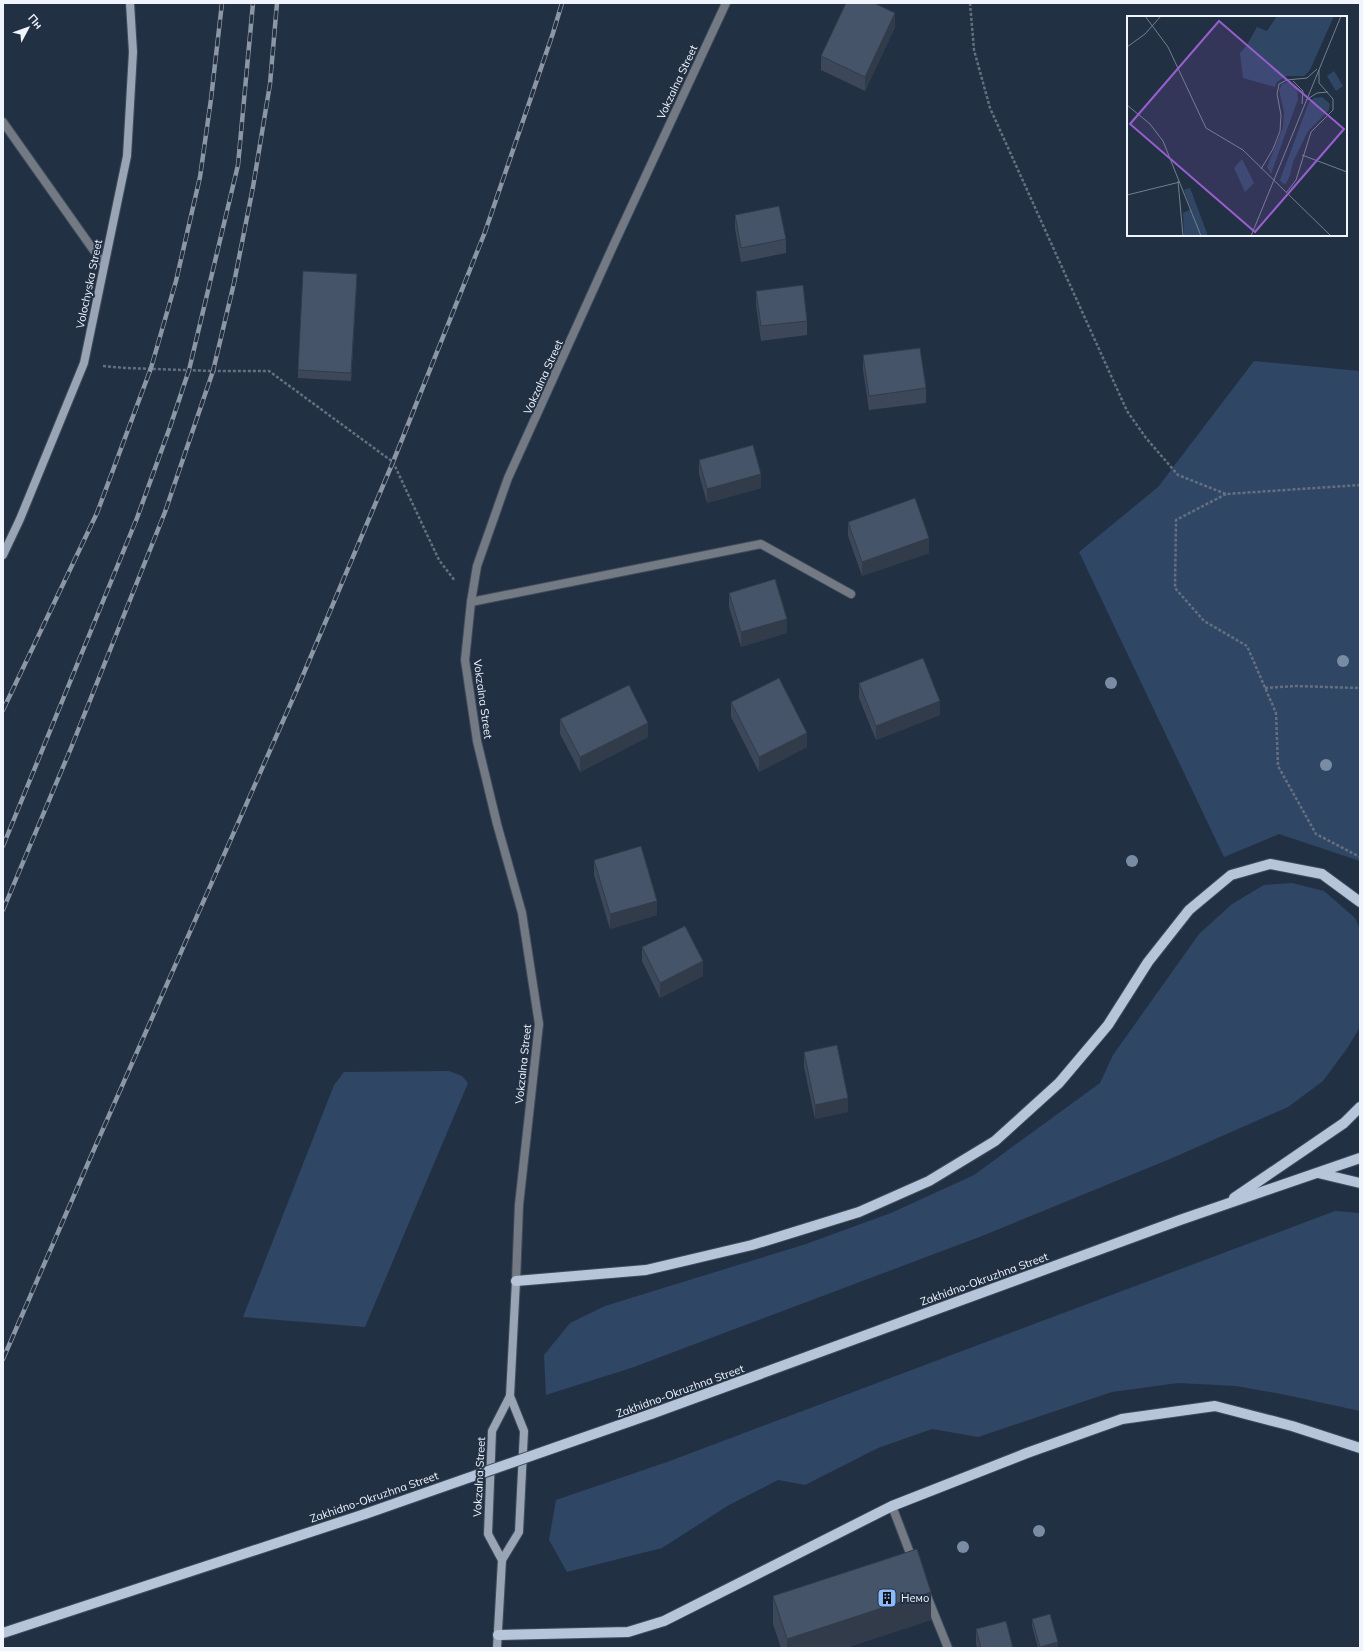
<svg xmlns="http://www.w3.org/2000/svg" width="1363" height="1651" font-family="Mulish,sans-serif">
	<rect width="100%" height="100%" fill="#223043"/>
	<!-- green -->
	<g fill="#304665">
		<polygon points="1254,361 1360,371 1360,861 1279,834 1224,857 1079,552 1158,487"/>
		<polygon points="1292,883 1324,891 1355,918 1360,929 1360,1027 1348,1047 1323,1081 1288,1107 1170,1159 982,1236 634,1367 546,1395 544,1355 570,1323 605,1306 806,1244 891,1213 974,1175 1100,1083 1113,1055 1199,934 1232,904 1264,885"/>
		<polygon points="449,1071 462,1076 468,1083 365,1327 243,1317 334,1085 344,1072"/>
		<polygon points="1335,1211 1360,1213 1360,1411 1286,1395 1236,1386 1178,1383 1112,1392 978,1437 932,1429 878,1448 805,1485 778,1480 729,1505 662,1548 567,1572 549,1540 556,1500 667,1462"/>
	</g>
	<g fill="none" stroke-linecap="round" stroke-linejoin="round">
		<!-- lane casing -->
		<g stroke="#3f4c5d" stroke-width="10">
			<g id="lane">
				<polyline points="3,122 104,265"/>
				<polyline points="471,602 761,544 851,594"/>
			</g>
		</g>
		<!-- street casing -->
		<g stroke="#3f4c5d" stroke-width="10">
			<g id="street">
				<polyline points="516,1281 519,1205 539,1024 522,913 497,824 477,741 465,660 471,602 477,566 508,478 614,244 726,3"/>
				<polyline points="892,1506 913,1561"/>
				<polyline points="927,1596 948,1648"/>
			</g>
		</g>
		<!-- secondary casing -->
		<g stroke="#3f4c5d" stroke-width="10">
			<g id="secondary">
				<polyline points="3,555 20,519 84,363 127,156 133,52 130,3"/>
				<polyline points="502,1560 488,1534 492,1431 510,1396 516,1281"/>
				<polyline points="497,1648 502,1560 519,1532 524,1431 510,1396"/>
			</g>
		</g>
		<!-- primary casing -->
		<g stroke="#3f4c5d" stroke-width="12">
			<g id="primary">
				<polyline points="1318,1173 1360,1183"/>
				<polyline points="1234,1198 1344,1123 1360,1107"/>
				<polyline points="516,1281 646,1270 752,1245 859,1212 929,1181 995,1141 1059,1083 1108,1025 1148,962 1189,910 1231,875 1270,864 1322,874 1360,902"/>
				<polyline points="651,1414 1180,1220 1360,1158"/>
				<polyline points="3,1633 365,1514"/>
				<polyline points="498,1635 628,1632 664,1621 892,1506 1027,1453 1122,1419 1215,1406 1292,1426 1360,1448"/>
			</g>
		</g>
		<!-- path -->
		<g stroke="#64707f" stroke-width="2.5" stroke-dasharray="3 2" stroke-linecap="butt">
			<polyline points="970,3 974,50 990,108 1127,411 1146,438 1178,475 1226,494 1360,485"/>
			<polyline points="103,366 125,368 213,371 269,371 393,462 439,560 455,581"/>
			<polyline points="1226,494 1176,520 1175,588 1204,621 1247,646 1276,713 1278,766 1316,834 1360,857"/>
			<polyline points="1265,688 1295,686 1360,688"/>
		</g>
		<!-- lane -->
		<use href="#lane" stroke="#737a84" stroke-width="8"/>
		<!-- street -->
		<use href="#street" stroke="#737a84" stroke-width="8"/>
		<!-- secondary -->
		<use href="#secondary" stroke="#99a4b4" stroke-width="8"/>
		<!-- primary -->
		<use href="#primary" stroke="#b6c5da" stroke-width="10"/>
		<!-- rail casing -->
		<g stroke="#8d96a3" stroke-width="4.5">
			<g id="rail">
				<polyline points="3,710 97,513 151,368 176,281 200,177 211,99 222,3"/>
				<polyline points="3,846 137,518 170,427 189,370 238,165 253,3"/>
				<polyline points="3,910 71,748 165,512 213,371 234,283 253,187 270,84 277,3"/>
				<polyline points="3,1359 92,1154 298,687 393,462 485,232 553,33 562,3"/>
			</g>
		</g>
		<!-- rail -->
		<use href="#rail" stroke="#223043" stroke-width="3" stroke-dasharray="9" stroke-linecap="butt"/>
		<!-- primary-bridge casing -->
		<g stroke="#3f4c5d" stroke-width="12" stroke-linecap="butt">
			<polyline id="primary-bridge" points="365,1514 651,1414"/>
		</g>
		<!-- primary-bridge -->
		<use href="#primary-bridge" stroke="#b6c5da" stroke-width="10"/>
	</g>
	<!-- trees -->
	<g fill="#7a8ca4">
		<circle cx="1343" cy="661" r="6"/>
		<circle cx="1111" cy="683" r="6"/>
		<circle cx="1326" cy="765" r="6"/>
		<circle cx="1132" cy="861" r="6"/>
		<circle cx="1039" cy="1531" r="6"/>
		<circle cx="963" cy="1547" r="6"/>
	</g>
	<!-- wall -->
	<g fill="#3c485a">
		<polygon points="895,27 865,91 821,70 821,56"/>
		<polygon points="735,215 786,239 786,253 741,262 735,229"/>
		<polygon points="357,282 351,381 298,378 298,370"/>
		<polygon points="756,291 807,321 807,335 761,341 756,305"/>
		<polygon points="863,355 926,388 926,403 869,410 863,370"/>
		<polygon points="699,460 761,488 707,503 699,474"/>
		<polygon points="848,522 929,553 862,576 848,536"/>
		<polygon points="729,593 787,633 741,647 729,607"/>
		<polygon points="859,683 940,715 876,740 859,698"/>
		<polygon points="731,702 807,747 759,772 731,717"/>
		<polygon points="560,719 648,737 580,772 560,734"/>
		<polygon points="594,860 657,915 610,929 594,875"/>
		<polygon points="642,947 703,976 660,998 642,961"/>
		<polygon points="804,1052 848,1112 815,1119 804,1067"/>
		<polygon points="773,1596 931,1620 846,1648 781,1648 773,1624"/>
		<polygon points="1032,1619 1058,1648 1038,1648 1032,1626"/>
		<polygon points="976,1629 1013,1648 977,1648 976,1644"/>
	</g>
	<!-- shaded-wall -->
	<g fill="#313b4a">
		<polygon points="895,13 895,27 865,91 865,77"/>
		<polygon points="357,274 357,282 351,381 351,373"/>
		<polygon points="761,474 761,488 707,503 707,489"/>
		<polygon points="929,538 929,553 862,576 862,562"/>
		<polygon points="787,619 787,633 741,647 741,632"/>
		<polygon points="940,701 940,715 876,740 876,726"/>
		<polygon points="648,723 648,737 580,772 580,757"/>
		<polygon points="807,733 807,747 759,772 759,757"/>
		<polygon points="657,901 657,915 610,929 610,914"/>
		<polygon points="703,961 703,976 660,998 660,983"/>
		<polygon points="848,1098 848,1112 815,1119 815,1105"/>
		<polygon points="931,1592 931,1620 846,1648 787,1648 787,1639"/>
		<polygon points="1058,1642 1058,1648 1040,1648 1040,1647"/>
	</g>
	<!-- building -->
	<g fill="#465469" stroke="#313b4a">
		<polygon points="846,3 874,3 895,13 865,77 821,56"/>
		<polygon points="779,206 786,239 741,248 735,215"/>
		<polygon points="303,271 357,274 351,373 298,370"/>
		<polygon points="803,285 807,321 761,326 756,291"/>
		<polygon points="920,348 926,388 869,396 863,355"/>
		<polygon points="753,445 761,474 707,489 699,460"/>
		<polygon points="915,498 929,538 862,562 848,522"/>
		<polygon points="775,579 787,619 741,632 729,593"/>
		<polygon points="923,658 940,701 876,726 859,683"/>
		<polygon points="779,678 807,733 759,757 731,702"/>
		<polygon points="629,685 648,723 580,757 560,719"/>
		<polygon points="641,846 657,901 610,914 594,860"/>
		<polygon points="685,926 703,961 660,983 642,947"/>
		<polygon points="837,1045 848,1098 815,1105 804,1052"/>
		<polygon points="917,1549 931,1592 787,1639 773,1596"/>
		<polygon points="1050,1614 1058,1642 1040,1647 1032,1619"/>
		<polygon points="1006,1621 1013,1648 981,1648 976,1629"/>
	</g>
	<!-- icons -->
	<defs>
		<g id="building-square" transform="scale(1)"><rect x="-9" y="-9" width="18" height="18" rx="4" fill="#8bbafc" stroke="#223043"/><path d="M-4-6H4V6H1V3H-1V6H-4ZM-2.5-4.3h1.7v1.8h-1.7ZM.8-4.3h1.7v1.8H.8ZM-2.5-1h1.7V.8h-1.7ZM.8-1h1.7V.8H.8Z" fill="#111"/></g>
	</defs>
	<g fill-rule="evenodd">
		<use href="#building-square" x="887" y="1598"/>
	</g>
	<g text-anchor="middle" dominant-baseline="central" stroke-width="4" stroke-linejoin="round" paint-order="stroke">
		<!-- street labels -->
		<g font-size="11" fill="#f0f5fd" stroke="#223043">
			<text transform="translate(677 82) rotate(-65)">Vokzalna Street</text>
			<text transform="translate(89 284) rotate(-78)">Volochyska Street</text>
			<text transform="translate(543 377) rotate(-66)">Vokzalna Street</text>
			<text transform="translate(483 699) rotate(82)">Vokzalna Street</text>
			<text transform="translate(523 1064) rotate(-84)">Vokzalna Street</text>
			<text transform="translate(984 1279) rotate(-20)">Zakhidno-Okruzhna Street</text>
			<text transform="translate(680 1391) rotate(-20)">Zakhidno-Okruzhna Street</text>
			<text transform="translate(479 1477) rotate(-87)">Vokzalna Street</text>
			<text transform="translate(374 1497) rotate(-19)">Zakhidno-Okruzhna Street</text>
		</g>
		<!-- poi labels -->
		<g font-size="11" fill="#f0f5fd" stroke="#223043" text-anchor="start">
			<text x="901" y="1598">Немо</text>
		</g>
	</g>
	<!-- overview -->
	<g transform="translate(1127 16)">
		<rect width="220" height="220" fill="#223043"/>
		<path d="M150,0h57l-24,54 -6,6h-18l-9,6 -2,5 -32,-9 -3,-25 7,-8 10,-18 10,4zM207,55l9,15 -7,5 -9,-15zM161,66l9,5 1,12 -27,75 -4,-7 16,-40 1,-15 -5,-22 3,-6zM195,81l8,7 -1,6 -21,21 -15,31 -3,13 -4,9 -4,-1 -2,-3 29,-78 5,-4zM115,143l12,24 -9,9 -11,-24zM63,172l2,5 16,43h-24l-1,-23 8,-4 -7,-19z" fill="#304665"/>
		<path fill="none" stroke="#747f8d" stroke-width="1" d="M18,0l23,31 38,81 37,22 88,86M0,31l18,-13 16,-18M166,65l10,10 -1,13M179,84l11,-7 11,-1M0,89l23,19 13,17 38,95M175,139l45,17M134,153l12,-20 7,-18 1,-16 -4,-21 2,-10 8,-4 20,-2 10,-9M51,165l5,55M159,177l10,-13 15,-48 22,-22v-11l-14,-16v-13M0,179l53,-13M124,220l90,-220"/>
		<path fill="#985ece" fill-opacity="0.15" stroke="#985ece" stroke-width="2" d="M92,5l125,108 -89,103 -125,-108z"/>
		<rect width="220" height="220" fill="none" stroke="#f0f5fd" stroke-width="2"/>
	</g>
	<!-- border -->
	<rect width="1363" height="1651" fill="none" stroke="#f0f5fd" stroke-width="8"/>
	<!-- north arrow -->
	<g transform="translate(28 28) rotate(49)" stroke="#223043" stroke-width="3" paint-order="stroke">
	<path d="M0-3L7 15L0 10L-7 15Z" fill="#f0f5fd"/>
	<text y="-6" font-size="11" font-weight="bold" text-anchor="middle" fill="#f0f5fd">Пн</text>
	</g>
</svg>
